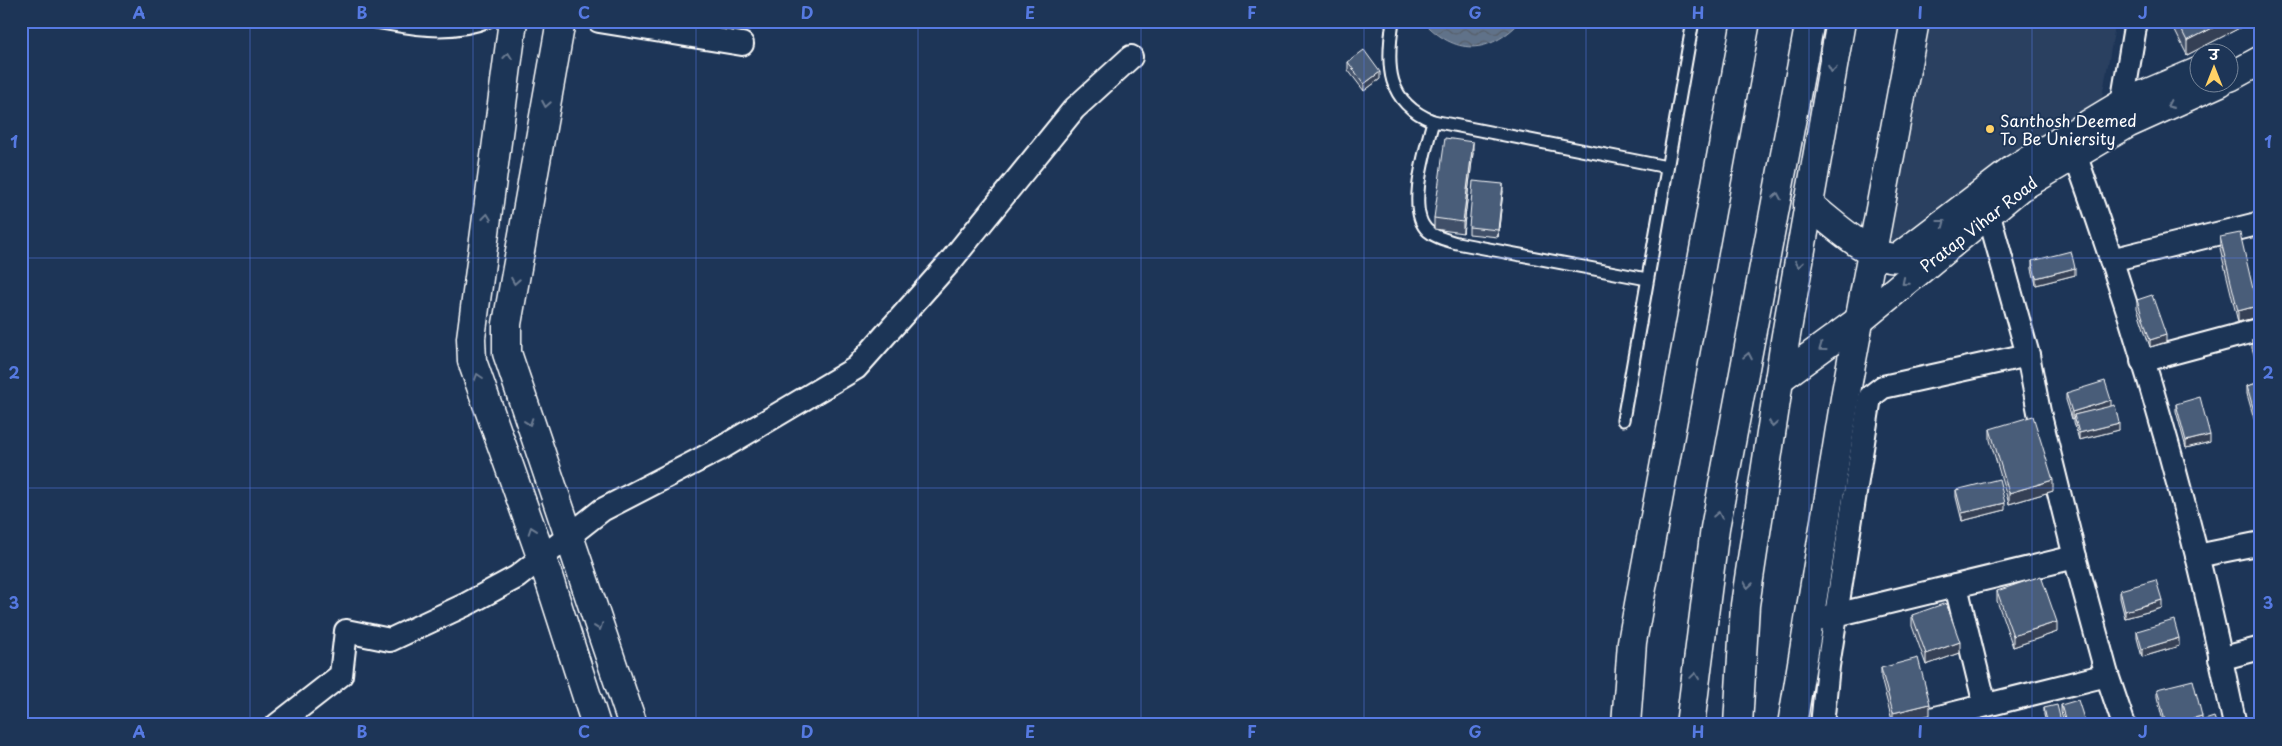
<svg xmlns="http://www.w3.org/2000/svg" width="2282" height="746" font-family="'Playpen Sans','Playpen Sans Deva',sans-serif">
	<defs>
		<pattern id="water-waves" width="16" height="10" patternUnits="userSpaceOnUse" patternTransform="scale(1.25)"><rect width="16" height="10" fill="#617289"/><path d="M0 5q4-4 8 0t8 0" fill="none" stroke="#555d67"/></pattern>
	</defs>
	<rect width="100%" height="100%" fill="#1d3557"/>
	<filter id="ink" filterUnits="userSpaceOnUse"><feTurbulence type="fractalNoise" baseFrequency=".02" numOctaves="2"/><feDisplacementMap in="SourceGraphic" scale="10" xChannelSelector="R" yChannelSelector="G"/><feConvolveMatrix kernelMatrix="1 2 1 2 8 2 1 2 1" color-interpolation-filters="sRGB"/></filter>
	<g filter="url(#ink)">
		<!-- built -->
		<polygon fill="#2a4161" points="1929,21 2116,21 2099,113 1918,239 1886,248"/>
		<!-- water -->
		<path fill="url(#water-waves)" stroke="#a0aab8" d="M1423,21h98c-32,34 -66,35 -98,0z"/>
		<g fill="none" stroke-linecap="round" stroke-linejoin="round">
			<!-- service casing -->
			<g stroke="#fff" stroke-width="15">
				<g id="service">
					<path d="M370,21c39,7 80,16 119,0"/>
					<path d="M1393,21c-7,45 -7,81 40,100l234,46"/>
					<path d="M1433,121c-6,25 -28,90 -5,110 8,7 19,9 29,12l190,36"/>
					<polyline points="1623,420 1693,21"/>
				</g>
			</g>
			<!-- minor casing -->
			<g stroke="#fff" stroke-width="26">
				<g id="minor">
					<polyline points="599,21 742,44"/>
					<polyline points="2127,118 2122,104 2136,21"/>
					<path d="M2075,154c46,128 86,259 119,390 16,60 28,121 41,181"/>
					<polyline points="1988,212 2028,355 2039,412 2075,557 2107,675 2124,725"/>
					<polyline points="2111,260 2261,223"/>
					<polyline points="2142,361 2261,329"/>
					<polyline points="2197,556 2261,543"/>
					<polyline points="1956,586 1985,705"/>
					<polyline points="1823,618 2075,557"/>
					<polyline points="2220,659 2261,648"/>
					<polyline points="277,725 341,675 346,631 390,640 467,604 517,577 602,510 718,450 856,368 950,262 1074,109 1131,57"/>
					<polyline points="1822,725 1828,666 1870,397 1883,387 2028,355"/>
					<polyline points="1907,725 2107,675"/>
				</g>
			</g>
			<!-- tertiary casing -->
			<g stroke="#fff" stroke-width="31">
				<g id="tertiary">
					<polyline points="513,21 471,338 472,361 548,576 596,725"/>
					<polyline points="561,21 507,324 507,353 633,725"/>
					<polyline points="2230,77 2261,60"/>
					<path d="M1808,204c23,17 63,58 91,53l115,-88 108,-65 78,-33"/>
					<polyline points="1779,379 1861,319 2019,188 2129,123 2220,82"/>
					<polyline points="1626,725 1632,642 1746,21"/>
					<polyline points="1792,725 1846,392 1915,21"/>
				</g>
			</g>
			<!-- secondary casing -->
			<g stroke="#fff" stroke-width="31">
				<g id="secondary">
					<polyline points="1690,725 1715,528 1810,21"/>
					<polyline points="1738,725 1745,605 1785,341 1841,21"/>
				</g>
			</g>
			<!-- service -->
			<use href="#service" stroke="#1d3557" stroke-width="11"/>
			<!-- minor -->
			<use href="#minor" stroke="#1d3557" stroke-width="22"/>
			<!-- tertiary -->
			<use href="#tertiary" stroke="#1d3557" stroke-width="28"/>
			<!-- secondary -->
			<use href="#secondary" stroke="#1d3557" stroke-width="28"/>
		</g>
		<!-- wall -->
		<g fill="#405068" stroke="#fff">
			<polygon points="2170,21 2253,21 2187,55"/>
			<polygon points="1348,62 1380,79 1364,91 1348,70"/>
			<polygon points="1473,153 1463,233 1434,229 1434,218"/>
			<polygon points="1503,191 1498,237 1469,234 1469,227"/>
			<polygon points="2220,237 2257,317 2238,322 2220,248"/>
			<polygon points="2032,261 2075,275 2036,285 2032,269"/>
			<polygon points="2137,300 2166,342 2150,347 2137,308"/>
			<polygon points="2261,338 2261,377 2252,348 2252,340"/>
			<polygon points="2261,382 2261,428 2257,429 2247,394 2247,386"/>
			<polygon points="2066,393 2111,406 2119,430 2079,440 2074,422 2074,418 2072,419 2066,400"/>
			<polygon points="2176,404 2210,442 2186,448 2176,411"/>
			<polygon points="1990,429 2053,491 2009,504 1990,440"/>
			<polygon points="1956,490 2005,510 1962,521 1956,497"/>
			<polygon points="2120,590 2162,608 2125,618 2120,598"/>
			<polygon points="1997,591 2057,632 2013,647 1997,601"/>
			<polygon points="2260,591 2261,591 2261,605 2260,602"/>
			<polygon points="1912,615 1960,653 1926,665 1912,626"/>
			<polygon points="2137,631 2179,646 2142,657 2137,638"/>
			<polygon points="1881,668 1930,715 1893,724 1881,678"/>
			<polygon points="2157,689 2202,720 2217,725 2164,725 2157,697"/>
			<polygon points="2061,705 2086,725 2065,725 2061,712"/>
			<polygon points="2044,708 2062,725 2047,725 2044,715"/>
		</g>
		<!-- shaded-wall -->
		<g fill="#344155" stroke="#fff">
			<polygon points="2226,21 2253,21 2187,55 2187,41"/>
			<polygon points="1380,72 1380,79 1364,91 1364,84"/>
			<polygon points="1473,142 1473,153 1463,233 1463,222"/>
			<polygon points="1503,184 1503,191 1498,237 1498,230"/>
			<polygon points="2075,268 2075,275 2036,285 2036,278"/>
			<polygon points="2257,306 2257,317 2238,322 2238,311"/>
			<polygon points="2166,335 2166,342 2150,347 2150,340"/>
			<polygon points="2111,400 2111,407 2074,415 2074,418 2072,419 2072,412"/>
			<polygon points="2261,421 2261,428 2257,429 2257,422"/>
			<polygon points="2119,423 2119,430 2079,440 2079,433"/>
			<polygon points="2210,435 2210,442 2186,448 2186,441"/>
			<polygon points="2053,480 2053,491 2009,504 2009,493"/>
			<polygon points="2005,503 2005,510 1962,521 1962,513"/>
			<polygon points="2162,600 2162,608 2125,618 2125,611"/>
			<polygon points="2057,622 2057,632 2013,647 2013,636"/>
			<polygon points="2179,638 2179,646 2142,657 2142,649"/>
			<polygon points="1960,642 1960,653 1926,665 1926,654"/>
			<polygon points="1930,704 1930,715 1893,724 1893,713"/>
			<polygon points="2202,716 2202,723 2197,725 2169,725"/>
		</g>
		<!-- building -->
		<g fill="#4a5d79" stroke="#fff">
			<polygon points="2177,21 2226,21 2187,41"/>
			<polygon points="1364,50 1380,72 1364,84 1348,62"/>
			<polygon points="1445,138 1473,142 1463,222 1434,218"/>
			<polygon points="1473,181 1503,184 1498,230 1469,227"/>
			<polygon points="2240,233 2257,306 2238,311 2220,237"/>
			<polygon points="2071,251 2075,268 2036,278 2032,261"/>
			<polygon points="2152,295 2166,335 2150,340 2137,300"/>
			<polygon points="2261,338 2261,370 2252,340"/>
			<polygon points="2105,381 2111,400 2072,412 2066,393"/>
			<polygon points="2261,382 2261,421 2257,422 2247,386"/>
			<polygon points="2200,397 2210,435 2186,441 2176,404"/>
			<polygon points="2115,405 2119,423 2079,433 2074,415"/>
			<polygon points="2033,416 2053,480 2009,493 1990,429"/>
			<polygon points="1999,479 2005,503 1962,513 1956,490"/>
			<polygon points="2041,576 2057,622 2013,636 1997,591"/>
			<polygon points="2156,580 2162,600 2125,611 2120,590"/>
			<polygon points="1946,603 1960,642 1926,654 1912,615"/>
			<polygon points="2174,620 2179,638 2142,649 2137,631"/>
			<polygon points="1918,658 1930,704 1893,713 1881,668"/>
			<polygon points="2193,680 2202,716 2166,725 2157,689"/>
			<polygon points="2078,700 2086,725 2067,725 2061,705"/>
			<polygon points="2057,705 2062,725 2048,725 2044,708"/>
			<polygon points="2214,717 2217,725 2189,725"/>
			<polygon points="1970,723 1971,725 1962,725"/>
		</g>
		<!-- one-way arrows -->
		<defs><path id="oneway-chevron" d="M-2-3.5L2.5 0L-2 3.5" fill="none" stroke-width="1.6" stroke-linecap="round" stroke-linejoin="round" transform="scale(1.25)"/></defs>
		<g stroke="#6c7c92">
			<use href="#oneway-chevron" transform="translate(508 56) rotate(-83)"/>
			<use href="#oneway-chevron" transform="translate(1832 69) rotate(100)"/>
			<use href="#oneway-chevron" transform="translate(546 104) rotate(100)"/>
			<use href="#oneway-chevron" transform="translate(2170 105) rotate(156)"/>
			<use href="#oneway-chevron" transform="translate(1777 196) rotate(-79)"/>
			<use href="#oneway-chevron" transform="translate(487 217) rotate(-83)"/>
			<use href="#oneway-chevron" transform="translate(1942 223) rotate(-37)"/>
			<use href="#oneway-chevron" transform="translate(1799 264) rotate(99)"/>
			<use href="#oneway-chevron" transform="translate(515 281) rotate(100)"/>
			<use href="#oneway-chevron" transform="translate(1905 282) rotate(140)"/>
			<use href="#oneway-chevron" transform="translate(1822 348) rotate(144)"/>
			<use href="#oneway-chevron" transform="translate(1748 356) rotate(-79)"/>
			<use href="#oneway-chevron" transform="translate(478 377) rotate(-108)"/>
			<use href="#oneway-chevron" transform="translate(529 422) rotate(71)"/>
			<use href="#oneway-chevron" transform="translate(1773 424) rotate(99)"/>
			<use href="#oneway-chevron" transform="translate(1718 515) rotate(-79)"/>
			<use href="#oneway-chevron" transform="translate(532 530) rotate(-109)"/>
			<use href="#oneway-chevron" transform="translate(1748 585) rotate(99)"/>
			<use href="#oneway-chevron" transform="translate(599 627) rotate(71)"/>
			<use href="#oneway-chevron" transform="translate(1695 676) rotate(-82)"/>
		</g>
	</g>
	<!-- grid -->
	<path fill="none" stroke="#567ae2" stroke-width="1" stroke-opacity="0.55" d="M250,21v704M473,21v704M696,21v704M918,21v704M1141,21v704M1364,21v704M1586,21v704M1809,21v704M2032,21v704M21,258h2240M21,488h2240"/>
	<!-- markers -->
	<circle fill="#ffd166" stroke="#1d3557" stroke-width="2" cx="1990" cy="129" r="5"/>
	<g text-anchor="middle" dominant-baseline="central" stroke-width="4" stroke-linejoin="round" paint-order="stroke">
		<!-- poi labels -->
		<g font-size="16" fill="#fff" stroke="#1d3557" text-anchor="start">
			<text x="2000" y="120">Santhosh Deemed<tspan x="2000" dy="18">To Be Uniersity</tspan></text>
		</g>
		<!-- street labels -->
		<g font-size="16" fill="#fff" stroke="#1d3557">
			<text transform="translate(1978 224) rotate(-38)">Pratap Vihar Road</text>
		</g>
	</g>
	<!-- margin -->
	<rect width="2282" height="746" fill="none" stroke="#1d3557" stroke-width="55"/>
	<!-- north arrow -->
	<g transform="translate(2214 68)"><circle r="24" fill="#1d3557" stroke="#77869a"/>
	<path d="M0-4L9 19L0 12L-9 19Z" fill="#ffd166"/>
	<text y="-8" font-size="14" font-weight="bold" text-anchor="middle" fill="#ffffff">उ</text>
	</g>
	<rect x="28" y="28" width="2226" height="690" fill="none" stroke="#567ae2" stroke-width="2"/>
	<g font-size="16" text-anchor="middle" font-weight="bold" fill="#567ae2">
		<text x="139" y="19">A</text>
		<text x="362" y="19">B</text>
		<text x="584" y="19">C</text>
		<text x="807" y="19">D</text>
		<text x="1030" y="19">E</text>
		<text x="1252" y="19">F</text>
		<text x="1475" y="19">G</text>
		<text x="1698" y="19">H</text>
		<text x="1920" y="19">I</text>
		<text x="2143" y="19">J</text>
		<text x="14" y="148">1</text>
		<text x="2268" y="148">1</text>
		<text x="14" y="379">2</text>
		<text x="2268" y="379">2</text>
		<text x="14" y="609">3</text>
		<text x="2268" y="609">3</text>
		<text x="139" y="738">A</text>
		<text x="362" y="738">B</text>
		<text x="584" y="738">C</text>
		<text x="807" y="738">D</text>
		<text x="1030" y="738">E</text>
		<text x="1252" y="738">F</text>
		<text x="1475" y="738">G</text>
		<text x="1698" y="738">H</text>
		<text x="1920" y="738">I</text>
		<text x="2143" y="738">J</text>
	</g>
</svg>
